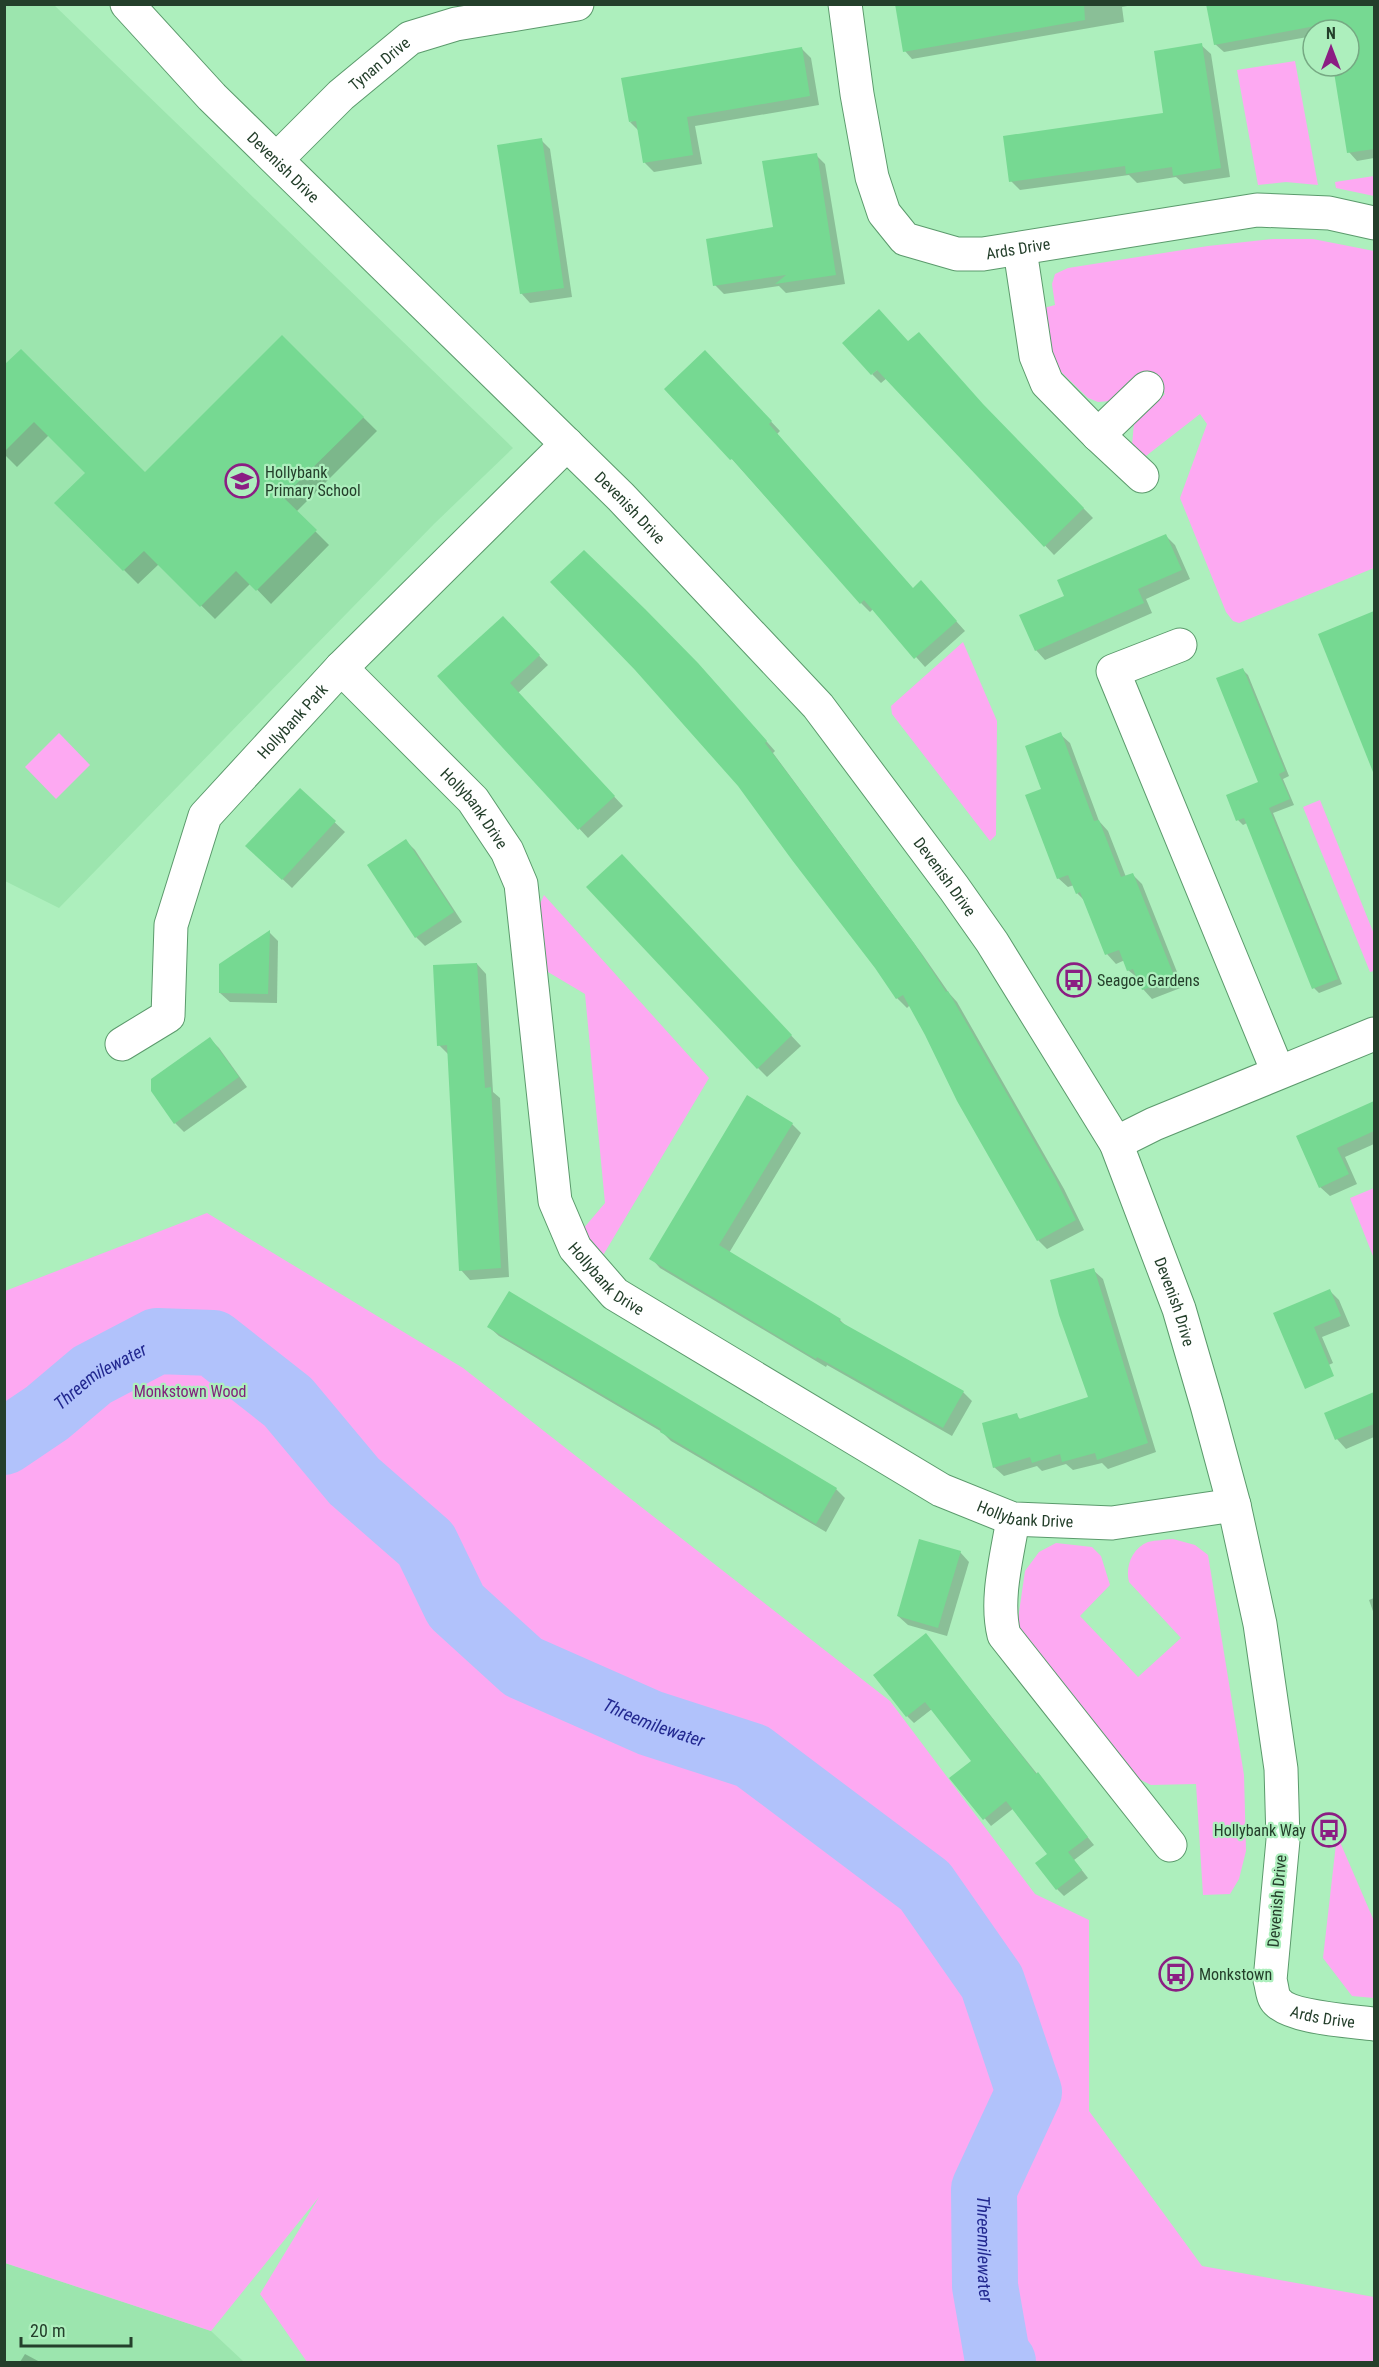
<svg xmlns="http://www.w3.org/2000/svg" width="1379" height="2367" font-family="'Roboto Condensed',sans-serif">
	<rect width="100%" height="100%" fill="#adefbd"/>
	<!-- built -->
	<g fill="#9ce5ae">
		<polygon points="4,5 54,5 513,448 434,524 59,908 5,881"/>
		<polygon points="5,2263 211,2331 244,2362 5,2362"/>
	</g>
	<!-- green -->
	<g fill="#fda9f2">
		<polygon points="1295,61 1318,185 1286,182 1258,185 1237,70"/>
		<polygon points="1374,176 1374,196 1336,188 1335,182"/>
		<polygon points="1273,239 1313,239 1374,251 1374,568 1239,623 1233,621 1226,612 1180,498 1207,424 1200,414 1142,459 1132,445 1134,423 1165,394 1144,373 1110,401 1098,402 1088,398 1054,365 1044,308 1055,305 1052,284 1055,274 1068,268 1208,246"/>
		<polygon points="963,642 997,721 996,835 990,841 892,714 891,706"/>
		<polygon points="59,733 90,765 56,799 25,767"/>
		<polygon points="1320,800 1374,934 1374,971 1370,972 1303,807"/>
		<polygon points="544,895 709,1078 602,1257 587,1240 583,1229 605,1203 585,994 548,972 543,958 539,906"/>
		<polygon points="1374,1188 1374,1255 1373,1256 1350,1198"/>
		<polygon points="207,1213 463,1368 890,1701 1035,1894 1089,1920 1089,2111 1202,2266 1374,2297 1374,2362 307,2362 260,2294 319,2197 211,2331 5,2263 5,1291"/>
		<path d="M1173,1539l22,6 13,10 36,220 2,76 -7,28 -9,15 -27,1 -7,-111 -45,1 -20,-10 -114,-149 8,-55 14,-19 17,-9 36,4 9,9 9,29 -30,31 58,61 43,-39 -52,-56c-4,-15 3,-34 19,-40 8,-2 17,-2 25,-3z"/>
		<polygon points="1337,1835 1374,1921 1374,1998 1352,1996 1323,1958"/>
	</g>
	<!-- shadow -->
	<g fill="#0003">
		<polygon points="899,4 1138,4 1122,7 1124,22 912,59 905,51"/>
		<polygon points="1208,4 1374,4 1374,158 1357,161 1349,152 1334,66 1349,66 1349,30 1313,30 1313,36 1224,52 1215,44"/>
		<polygon points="1201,45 1211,54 1230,177 1184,184 1176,177 1137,183 1129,175 1020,190 1011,181 1164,114"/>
		<polygon points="802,49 811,58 819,105 695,126 702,164 654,172 645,163 639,131 630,122"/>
		<polygon points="541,140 550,149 572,297 530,303 521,293"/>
		<polygon points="816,155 825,164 845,284 786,293 779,286 724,294 715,285 775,228"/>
		<polygon points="282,337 377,431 296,512 329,545 271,604 251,583 215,619 159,564 138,584 57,503 87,473 49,435 17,467 4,454 4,367 145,474"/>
		<polygon points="909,343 992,415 1093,518 1054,555 887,378 881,383 872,374"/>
		<polygon points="714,361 780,431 777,434 913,589 930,592 965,631 925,667 873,609 870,612 861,603 732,459"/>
		<polygon points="1166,536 1175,545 1190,579 1146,599 1152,613 1045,660 1036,650 1066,597"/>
		<polygon points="1374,613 1374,649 1366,652 1367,678 1374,695 1374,708 1355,716 1320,635"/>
		<polygon points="512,627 548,665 518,693 623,806 588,838 439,677"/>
		<polygon points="1243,670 1248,675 1289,776 1283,779 1294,805 1273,813 1342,984 1319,993 1314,988 1247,823 1243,825 1238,820 1260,783"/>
		<polygon points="707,674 775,751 773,753 922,954 949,993 957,1002 1064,1189 1084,1230 1047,1249 1038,1240 910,1005 907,1008 897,998 876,967"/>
		<polygon points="1060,734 1070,743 1099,821 1108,831 1126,877 1133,875 1142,884 1183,987 1152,999 1143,989 1139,979 1128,970 1125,960 1116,964 1107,954 1086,902 1077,893 1074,885 1068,887 1058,878 1043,790"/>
		<polygon points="300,790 345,832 292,888 257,855"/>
		<polygon points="405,840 415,850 462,922 425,946 416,937"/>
		<polygon points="631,865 801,1046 767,1077 758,1068"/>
		<polygon points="269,932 278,941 277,1003 230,1002 220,993"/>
		<polygon points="477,964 486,974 493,1092 500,1098 509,1277 470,1280 461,1270 449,1055 439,1045"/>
		<polygon points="210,1039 219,1048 247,1087 184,1132 175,1123"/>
		<polygon points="1374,1102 1374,1144 1345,1157 1357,1184 1330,1196 1320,1187 1298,1137"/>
		<polygon points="792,1124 801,1133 729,1253 840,1320 846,1326 963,1392 972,1401 952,1436 827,1365 826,1367 660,1268 651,1258"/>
		<polygon points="1093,1270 1103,1279 1156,1452 1108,1469 1102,1463 1073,1470 1066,1464 1042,1471 1037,1466 1004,1476 994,1467 1016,1415 1021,1420 1089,1398"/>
		<polygon points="1330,1291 1339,1300 1350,1326 1322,1337 1333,1363 1306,1375 1297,1365"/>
		<polygon points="489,1327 836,1489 845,1498 826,1532 671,1441 662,1432 499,1336"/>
		<polygon points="1373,1394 1374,1437 1346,1449 1337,1439 1326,1414"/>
		<polygon points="960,1552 969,1562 947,1636 908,1625 898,1616"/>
		<polygon points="1374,1598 1374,1614 1369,1600"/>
		<polygon points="926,1635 1094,1845 1074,1860 1088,1878 1064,1896 1057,1889 1049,1854 1014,1808 991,1826 952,1778 973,1761 932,1709 914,1723 907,1716"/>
		<polygon points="25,2354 40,2362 20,2362"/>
	</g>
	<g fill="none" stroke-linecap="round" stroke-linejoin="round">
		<!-- river -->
		<path stroke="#b1c2fb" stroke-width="66" id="s1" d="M4,1442l43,-29 45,-38 65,-34 56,2 75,59 66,79 72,63 30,62 67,61 127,56 102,33 173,130 67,96 37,110 -45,97 1,97 12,69 6,7"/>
	</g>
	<!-- building -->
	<g fill="#76d992">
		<polygon points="895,4 1084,4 1085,20 903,52"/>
		<polygon points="1206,4 1374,4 1374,149 1347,153 1333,66 1349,66 1349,30 1327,30 1326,24 1214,45"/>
		<polygon points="1202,43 1221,168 1173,176 1172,167 1126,174 1125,166 1009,182 1003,136 1163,113 1154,51"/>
		<polygon points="802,47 810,96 687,117 693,155 643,163 636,121 629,122 621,78"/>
		<polygon points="542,138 564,288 520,294 497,145"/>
		<polygon points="817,153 836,275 775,284 786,275 713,286 706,239 773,227 762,161"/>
		<polygon points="879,309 908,341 919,332 983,404 1084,508 1044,547 877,370 871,375 842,343"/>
		<polygon points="282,335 364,417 283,497 317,530 256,591 236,571 200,607 144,551 123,571 54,503 85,473 34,422 4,452 4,365 21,349 145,472"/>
		<polygon points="705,350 772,421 769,424 913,588 921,580 957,621 914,659 864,600 860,604 732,459 730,460 664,389"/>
		<polygon points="1166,534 1182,570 1138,589 1144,603 1035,651 1019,615 1064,596 1057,580"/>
		<polygon points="584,550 645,609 698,663 767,741 765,743 914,943 946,992 948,991 1055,1178 1076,1220 1037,1241 957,1101 925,1035 903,995 896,999 875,968 792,860 738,786 635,670 550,582"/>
		<polygon points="1374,611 1374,772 1373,772 1318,634"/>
		<polygon points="503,616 540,655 510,683 615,796 578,830 437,676"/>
		<polygon points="1243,668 1285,771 1279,774 1290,799 1269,808 1338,979 1312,989 1244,818 1236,821 1226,795 1258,782 1216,678"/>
		<polygon points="1061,732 1094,821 1099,820 1121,877 1133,873 1175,978 1142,990 1133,969 1127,971 1119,950 1105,955 1080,892 1076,894 1068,875 1057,879 1025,795 1041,789 1025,746"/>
		<polygon points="300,788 336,821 282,880 245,846"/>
		<polygon points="406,839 454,912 415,938 367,865"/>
		<polygon points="622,854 792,1035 757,1069 586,887"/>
		<polygon points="270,930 268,994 219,993 219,964"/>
		<polygon points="477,963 485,1088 491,1087 501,1268 459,1271 447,1045 437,1046 433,965"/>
		<polygon points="210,1037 239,1077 174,1124 151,1091 151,1079"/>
		<polygon points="747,1095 793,1123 719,1245 841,1319 839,1321 964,1391 943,1428 817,1357 816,1359 649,1259"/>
		<polygon points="1374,1101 1374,1131 1337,1148 1349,1174 1319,1188 1296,1136"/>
		<polygon points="1094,1268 1148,1443 1097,1460 1095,1453 1062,1462 1060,1454 1032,1463 1030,1457 993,1468 982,1423 1017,1413 1019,1419 1088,1397 1059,1315 1050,1280"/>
		<polygon points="1330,1289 1341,1316 1314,1327 1334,1376 1305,1389 1273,1313"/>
		<polygon points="509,1291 837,1488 816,1524 660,1432 661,1429 487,1327"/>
		<polygon points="1374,1392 1374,1424 1335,1440 1324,1413"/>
		<polygon points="919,1539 961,1551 938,1628 897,1616"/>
		<polygon points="926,1633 1036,1774 1038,1772 1088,1837 1068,1852 1082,1870 1056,1890 1035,1863 1047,1854 1006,1801 983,1820 949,1778 971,1761 925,1702 906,1717 873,1675"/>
	</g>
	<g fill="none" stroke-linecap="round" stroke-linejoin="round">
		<!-- minor casing -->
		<g stroke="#5b9a6c" stroke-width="35">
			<g id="minor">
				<path id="s2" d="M127,4l85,93 409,400 197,209 136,182 38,54 124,201 63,166 28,96 27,100 26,119 21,145 2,71 -13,140c2,6 2,14 5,19 11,19 78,22 99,25"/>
				<path id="s3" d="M845,4l12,90 15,83 12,36 21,26 52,15h26l274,-44 72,3 45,10"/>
				<path id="s4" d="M277,159l64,-64 69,-57 46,-14 121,-20"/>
				<polyline points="1020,250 1036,356 1047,383 1098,435 1142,476"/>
				<polyline points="1098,435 1147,388"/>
				<polyline points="1180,645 1113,671 1278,1072"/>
				<path id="s5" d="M341,668l132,132 34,51 14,33 34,317 20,47 40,46 326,196 72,29 99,4 122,-18"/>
				<path id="s6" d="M122,1044l46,-28 3,-91 34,-109 136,-148 226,-224"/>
				<polyline points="1116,1143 1154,1124 1374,1034"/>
				<path d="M1013,1519c-6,38 -18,80 -9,116l166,210"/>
			</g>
		</g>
		<!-- minor -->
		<use href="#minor" stroke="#fff" stroke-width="33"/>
	</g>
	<!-- icons -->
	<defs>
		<g id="school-ring" transform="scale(1.725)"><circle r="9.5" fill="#adefbd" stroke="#8b1e83" stroke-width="1.5"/><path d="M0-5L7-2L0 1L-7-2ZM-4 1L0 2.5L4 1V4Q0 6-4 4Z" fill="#8b1e83"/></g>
		<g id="bus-ring" transform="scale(1.725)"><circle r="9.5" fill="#adefbd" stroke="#8b1e83" stroke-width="1.5"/><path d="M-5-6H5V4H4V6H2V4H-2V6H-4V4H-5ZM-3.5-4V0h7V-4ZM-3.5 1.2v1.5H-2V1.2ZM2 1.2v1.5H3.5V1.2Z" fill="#8b1e83"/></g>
	</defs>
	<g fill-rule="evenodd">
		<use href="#school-ring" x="242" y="481"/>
		<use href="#bus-ring" x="1074" y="980"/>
		<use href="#bus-ring" x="1329" y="1830"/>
		<use href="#bus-ring" x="1176" y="1974"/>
	</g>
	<g text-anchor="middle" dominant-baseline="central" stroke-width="4.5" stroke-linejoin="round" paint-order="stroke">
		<!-- street labels -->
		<g font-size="16" fill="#243f2b" stroke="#adefbd">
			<text stroke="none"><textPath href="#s4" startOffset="140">Tynan Drive</textPath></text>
			<text stroke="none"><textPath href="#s2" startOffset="226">Devenish Drive</textPath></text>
			<text stroke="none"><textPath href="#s3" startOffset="362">Ards Drive</textPath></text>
			<text stroke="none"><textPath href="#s2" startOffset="712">Devenish Drive</textPath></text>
			<text stroke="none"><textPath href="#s6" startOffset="388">Hollybank Park</textPath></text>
			<text stroke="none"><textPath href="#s5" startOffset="194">Hollybank Drive</textPath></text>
			<text stroke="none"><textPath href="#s2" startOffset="1198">Devenish Drive</textPath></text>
			<text stroke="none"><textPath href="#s5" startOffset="698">Hollybank Drive</textPath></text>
			<text stroke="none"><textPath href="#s2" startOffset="1684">Devenish Drive</textPath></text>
			<text stroke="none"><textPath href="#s5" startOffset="1184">Hollybank Drive</textPath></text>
			<text transform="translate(1277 1901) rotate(-85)">Devenish Drive</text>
			<text stroke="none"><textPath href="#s2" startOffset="2448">Ards Drive</textPath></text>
		</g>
		<!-- poi labels -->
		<g font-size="16" fill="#243f2b" stroke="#adefbd" text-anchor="start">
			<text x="265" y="472">Hollybank<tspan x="265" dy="18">Primary School</tspan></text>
			<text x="1097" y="980">Seagoe Gardens</text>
			<text x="1306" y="1830" text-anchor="end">Hollybank Way</text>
			<text x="1199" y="1974">Monkstown</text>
		</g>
		<!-- park labels -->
		<g font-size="16" fill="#82207b" stroke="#adefbd">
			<text x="190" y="1391">Monkstown Wood</text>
		</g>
		<!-- water labels -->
		<g font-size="18" font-style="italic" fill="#222890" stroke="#adefbd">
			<text stroke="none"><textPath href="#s1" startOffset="117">Threemilewater</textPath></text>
			<text stroke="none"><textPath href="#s1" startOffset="836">Threemilewater</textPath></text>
			<text stroke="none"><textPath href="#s1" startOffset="1556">Threemilewater</textPath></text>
		</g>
	</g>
	<!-- border -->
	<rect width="1379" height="2367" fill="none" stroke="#243f2b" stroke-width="12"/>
	<!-- north arrow -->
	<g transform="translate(1331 48)"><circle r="28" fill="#adefbd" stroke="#76a983" stroke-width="1.5"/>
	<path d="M0-4.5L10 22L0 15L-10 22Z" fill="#8b1e83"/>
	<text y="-9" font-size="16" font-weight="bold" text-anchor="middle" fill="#243f2b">N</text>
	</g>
	<!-- scale -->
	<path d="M21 2337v9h110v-9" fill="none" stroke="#243f2b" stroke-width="3"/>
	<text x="30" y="2337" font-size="18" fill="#243f2b" stroke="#adefbd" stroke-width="4.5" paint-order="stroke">20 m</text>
</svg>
